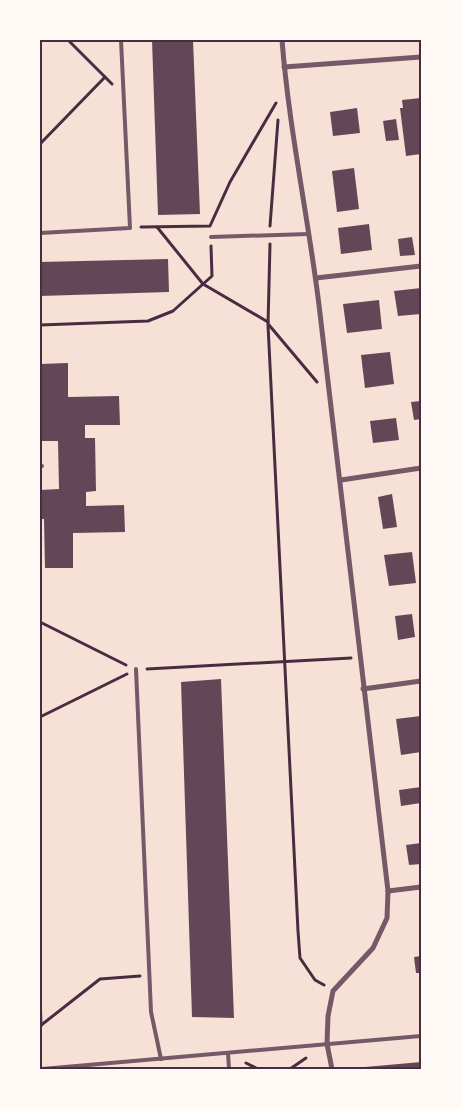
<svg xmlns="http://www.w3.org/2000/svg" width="461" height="1109" font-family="'IBM Plex Serif',serif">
	<rect width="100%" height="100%" fill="#f7e1d7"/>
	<!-- building -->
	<g fill="#644757">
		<polygon points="152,40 193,40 200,214 158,215"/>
		<polygon points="421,98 421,154 406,156 400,108 403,108 402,100"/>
		<polygon points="357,108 360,133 333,136 330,112"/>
		<polygon points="396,119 399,140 386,141 383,121"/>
		<polygon points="354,168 359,209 337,212 332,171"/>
		<polygon points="369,224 372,250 341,254 338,228"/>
		<polygon points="412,237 415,255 400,256 398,239"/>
		<polygon points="168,259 169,292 40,296 40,262"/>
		<polygon points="421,288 421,314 398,316 394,291"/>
		<polygon points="379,300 382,329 347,333 343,304"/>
		<polygon points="390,352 394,384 365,388 361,355"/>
		<polygon points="68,363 68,397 119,396 120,425 85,425 85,438 95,438 96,491 86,492 86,506 124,505 125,532 73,533 73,568 45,568 44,519 40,519 40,490 59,489 58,441 40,441 40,414 41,414 40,364"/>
		<polygon points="421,401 421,419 414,420 411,402"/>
		<polygon points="396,418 399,440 373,443 370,421"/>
		<polygon points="392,494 397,527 383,529 378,497"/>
		<polygon points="412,552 416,583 389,586 384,555"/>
		<polygon points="412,614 415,637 398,640 395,616"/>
		<polygon points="221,679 234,1018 192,1017 181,682"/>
		<polygon points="421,716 421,752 401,755 396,719"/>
		<polygon points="421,787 421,803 401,806 399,790"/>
		<polygon points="421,843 421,864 409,865 406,845"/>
		<polygon points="421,956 421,973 416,973 414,957"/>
		<polygon points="421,1062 421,1069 365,1069 365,1067"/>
	</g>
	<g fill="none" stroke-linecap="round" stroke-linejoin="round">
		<!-- path -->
		<g stroke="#4a2c40" stroke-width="3">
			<polyline points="68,40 112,84"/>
			<polyline points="40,144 105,77"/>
			<polyline points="270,226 278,120"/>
			<polyline points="141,227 210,226 230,182 276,103"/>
			<polyline points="157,227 203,284 268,322"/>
			<polyline points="270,244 268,325 298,931 300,958 315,980 324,985"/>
			<polyline points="40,325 148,321 173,311 212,276 211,246"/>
			<polyline points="269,325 317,382"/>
			<polyline points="40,622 126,665"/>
			<polyline points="147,669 351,658"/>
			<polyline points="40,717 127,674"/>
			<polyline points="40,993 41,1026"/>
			<polyline points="40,1026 100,979 140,976"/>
			<polyline points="246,1063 258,1069"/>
			<polyline points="290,1069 306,1058"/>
		</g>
		<!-- service -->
		<g stroke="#755966" stroke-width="4">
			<polyline points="40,233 130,228 121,40"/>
			<polyline points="211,237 309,234"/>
			<polyline points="40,466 42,466"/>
			<polyline points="136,669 151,1012 161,1059"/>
			<polyline points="228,1053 229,1069"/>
			<polyline points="42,1069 421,1036"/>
		</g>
		<!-- minor -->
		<g stroke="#755966" stroke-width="5">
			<path d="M282,40c7,89 26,176 37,265 24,195 45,391 69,586l-1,27 -14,30 -40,43 -5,25 -1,28 5,25"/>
			<polyline points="284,67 421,57"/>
			<polyline points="316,278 421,266"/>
			<polyline points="341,480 421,468"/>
			<polyline points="363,689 421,681"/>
			<polyline points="388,891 421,887"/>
		</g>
	</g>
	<!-- border -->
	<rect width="461" height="1109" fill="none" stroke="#fffaf5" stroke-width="82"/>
	<rect x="41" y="41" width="379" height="1027" fill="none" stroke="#4a2c40" stroke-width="2"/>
</svg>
